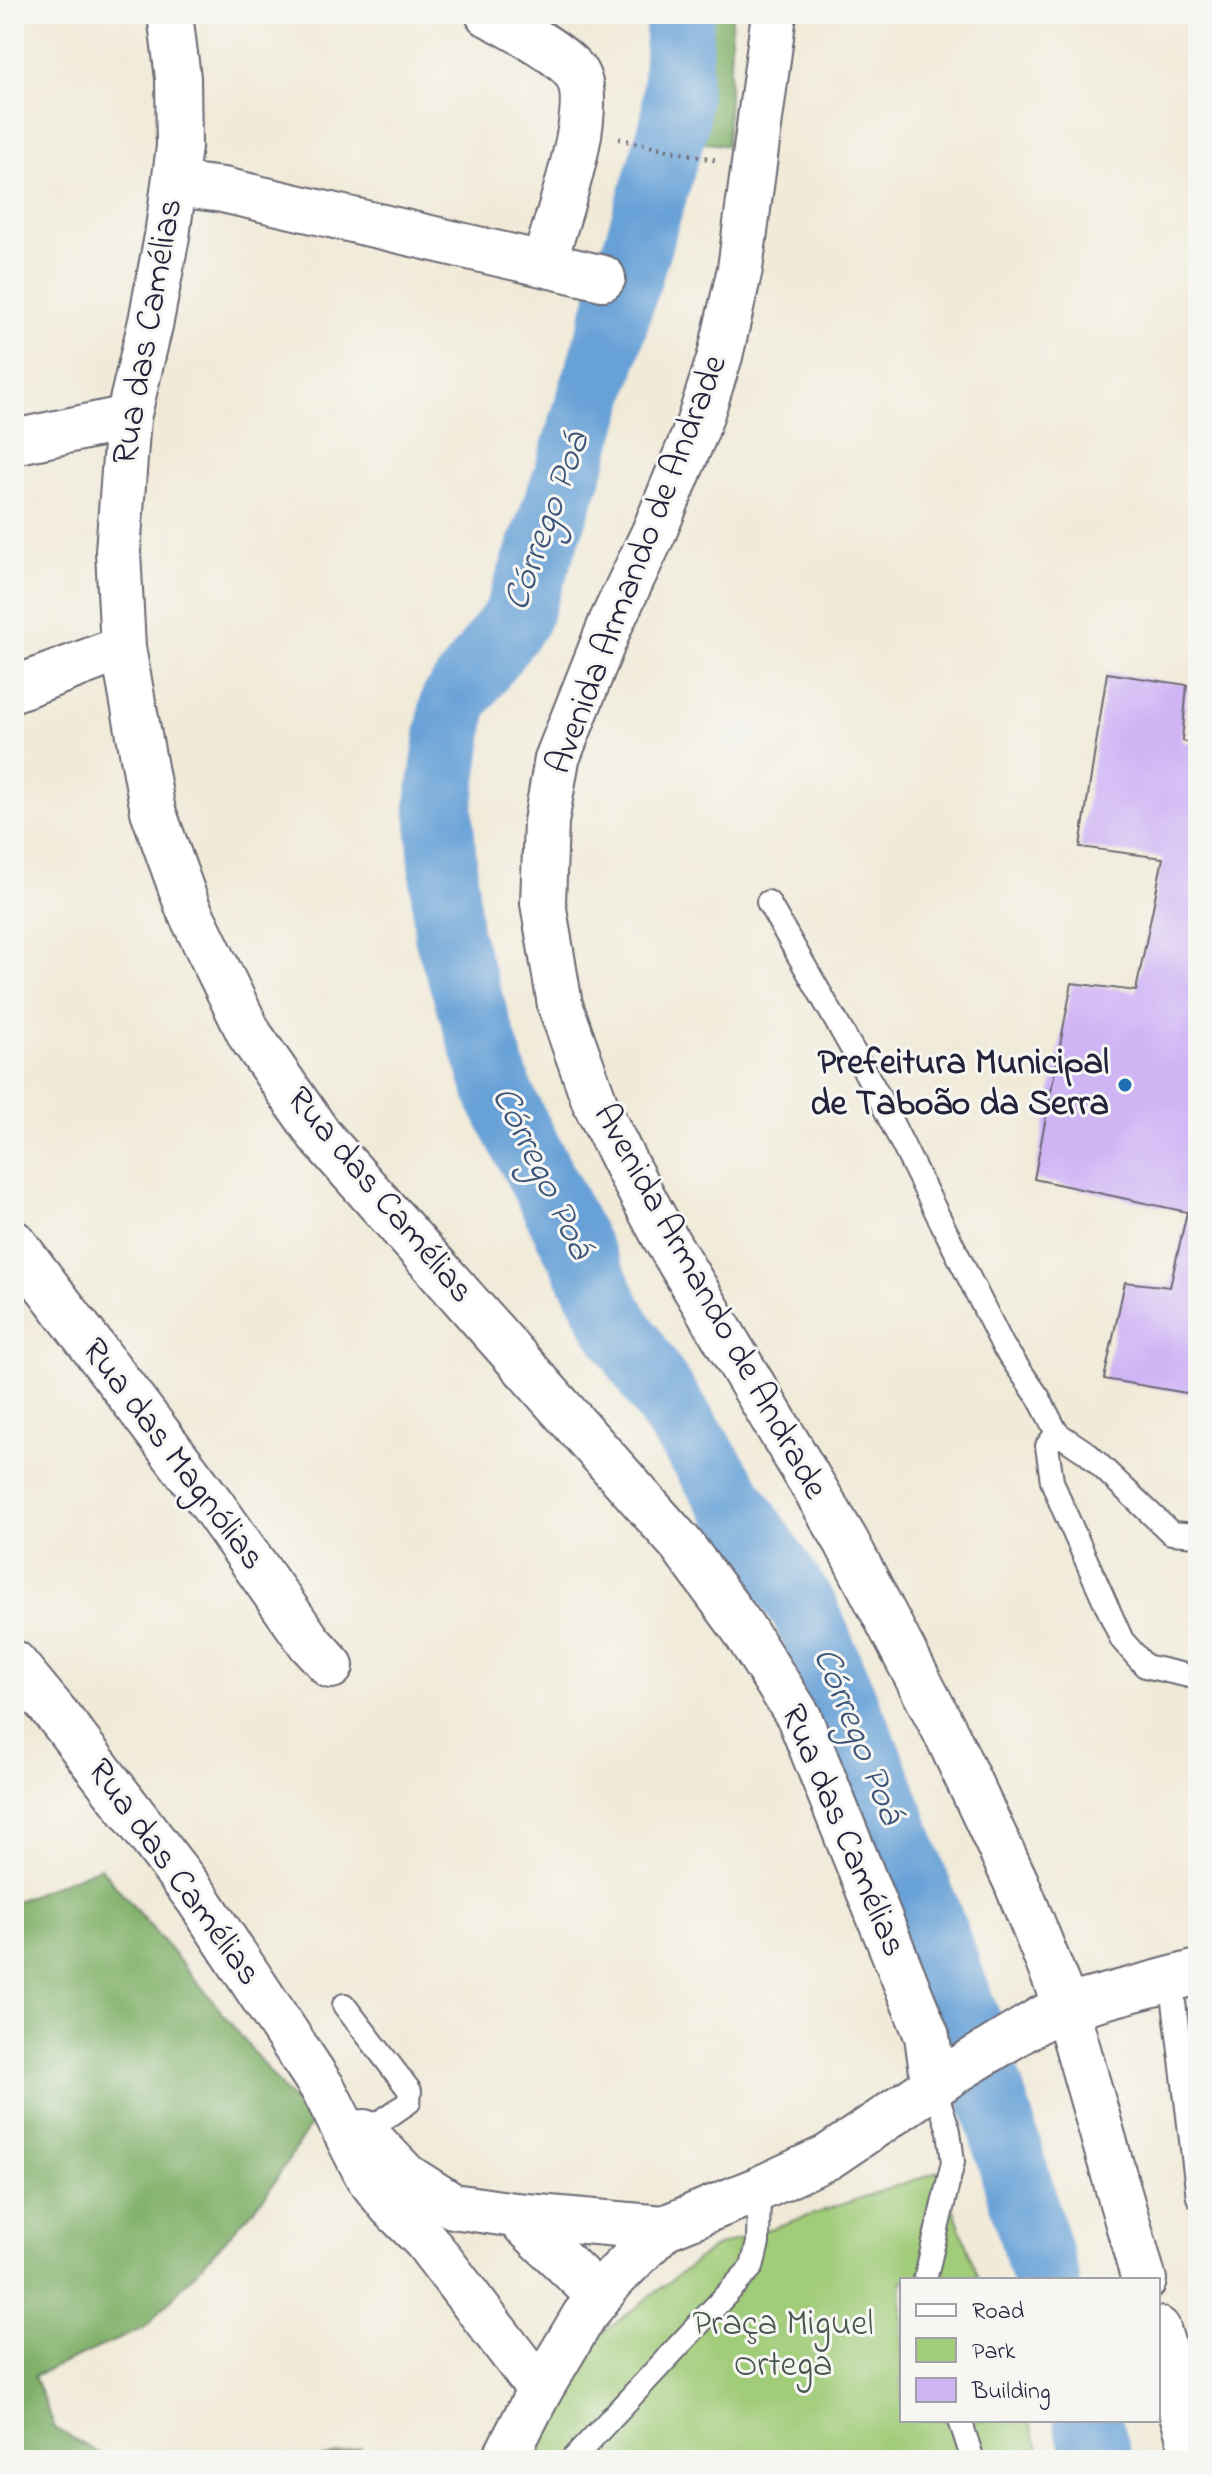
<svg xmlns="http://www.w3.org/2000/svg" width="1212" height="2474" font-family="'Indie Flower',sans-serif">
	<rect width="100%" height="100%" fill="#f6f6f2"/>
	<filter id="ink" filterUnits="userSpaceOnUse"><feTurbulence type="fractalNoise" baseFrequency=".0125" numOctaves="2"/><feDisplacementMap in="SourceGraphic" scale="16" xChannelSelector="R" yChannelSelector="G"/><feConvolveMatrix kernelMatrix="1 2 1 2 8 2 1 2 1" color-interpolation-filters="sRGB"/></filter>
	<filter id="wash" filterUnits="userSpaceOnUse"><feTurbulence type="fractalNoise" baseFrequency=".006" numOctaves="4" result="noise"/><feDisplacementMap in="SourceGraphic" scale="32" xChannelSelector="R" yChannelSelector="G"/><feGaussianBlur stdDeviation="1.8" result="paint"/><feColorMatrix in="noise" values="0 0 0 0 0 0 0 0 0 0 0 0 0 0 0 0 0 1.4 0 .05"/><feComposite in="paint" operator="in"/></filter>
	<g filter="url(#wash)">
		<rect width="100%" height="100%" fill="#f1ead8"/>
		<!-- green -->
		<polygon fill="#a1cc79" stroke="#62775a" stroke-width="2" points="940,2171 979,2280 902,2280 902,2420 1029,2420 1043,2460 517,2460 603,2333 713,2248"/>
		<!-- forest -->
		<g fill="#80b069" stroke="#516952" stroke-width="2">
			<polygon points="674,14 732,14 727,146 652,133 672,48"/>
			<polygon points="100,1867 200,1985 311,2124 264,2198 144,2328 34,2376 55,2428 111,2460 14,2460 14,1902"/>
			<polygon points="361,2448 368,2460 312,2460"/>
		</g>
		<g fill="none" stroke-linecap="round" stroke-linejoin="round">
			<!-- river -->
			<g stroke="#67a1d7" stroke-width="68">
				<polyline points="680,14 675,122 567,477 517,616 454,702 439,807 448,935 500,1096 615,1323 805,1611 878,1782 962,2009 996,2109 1046,2280"/>
				<polyline points="1087,2420 1099,2460"/>
			</g>
		</g>
		<g id="blocks">
			<!-- building -->
			<polygon fill="#d0b5f5" points="1107,673 1187,685 1182,741 1198,744 1198,1395 1104,1379 1125,1282 1170,1287 1187,1212 1034,1179 1072,983 1136,991 1163,858 1080,847"/>
		</g>
	</g>
	<g filter="url(#ink)">
		<use href="#blocks" fill-opacity="0" stroke="#6a6872" stroke-width="2"/>
		<g fill="none" stroke-linecap="round" stroke-linejoin="round">
			<!-- lane casing -->
			<g stroke="#6a6872" stroke-width="26">
				<g id="lane">
					<polyline points="768,902 876,1091 1003,1346 1039,1398 1057,1433 1087,1453 1171,1533 1198,1535"/>
					<polyline points="1057,1433 1047,1446 1052,1481 1062,1506 1122,1640 1145,1666 1198,1678"/>
					<polyline points="1171,1978 1198,2197"/>
					<polyline points="344,2005 410,2091 409,2102 364,2133"/>
					<polyline points="925,2280 953,2162 949,2131 934,2086"/>
					<polyline points="960,2420 973,2460"/>
					<polyline points="572,2460 752,2267 758,2243 759,2189"/>
				</g>
			</g>
			<!-- street casing -->
			<g stroke="#6a6872" stroke-width="48">
				<g id="street">
					<polyline points="170,14 178,78 179,147 167,236 151,321 128,418 118,551 123,648 153,811 188,908 250,1035 320,1136 681,1544 742,1627 799,1717 927,2036 934,2086"/>
					<path d="M488,14c23,12 72,38 87,58 24,33 -20,152 -31,191"/>
					<polyline points="175,184 223,190 603,278"/>
					<polyline points="14,442 128,418"/>
					<polyline points="14,689 123,648"/>
					<polyline points="14,1243 211,1503 310,1643 331,1666"/>
					<polyline points="14,1663 62,1721 198,1899 324,2090 368,2177 390,2205 425,2240 540,2390"/>
					<polyline points="364,2132 406,2176 453,2206 515,2215 664,2228"/>
					<polyline points="515,2215 599,2296"/>
				</g>
			</g>
			<!-- secondary casing -->
			<g stroke="#6a6872" stroke-width="48">
				<g id="secondary">
					<polyline points="774,14 740,269 720,356 697,428 654,532 611,623 557,759 546,822 543,903 560,1005 595,1103 630,1173 665,1238 846,1541 948,1737 1016,1882 1066,2007 1144,2280"/>
					<polyline points="1158,2329 1195,2460"/>
					<polyline points="504,2460 540,2390 584,2316 613,2279 664,2228 759,2189 828,2157 954,2072 1041,2019 1066,2007 1198,1972"/>
				</g>
			</g>
			<!-- path -->
			<polyline stroke="#6a6872" stroke-width="5" stroke-dasharray="2 6" stroke-linecap="butt" points="619,139 715,160"/>
			<!-- lane -->
			<use href="#lane" stroke="#fff" stroke-width="22"/>
			<!-- street -->
			<use href="#street" stroke="#fff" stroke-width="44"/>
			<!-- secondary -->
			<use href="#secondary" stroke="#fff" stroke-width="44"/>
		</g>
	</g>
	<!-- markers -->
	<circle fill="#1f6fb2" stroke="#f6f6f2" stroke-width="3" cx="1125" cy="1085" r="8"/>
	<g text-anchor="middle" dominant-baseline="central" stroke-width="6" stroke-linejoin="round" paint-order="stroke">
		<!-- street labels -->
		<g font-size="36" fill="#22223b" stroke="#f6f6f2">
			<text transform="translate(149 332) rotate(-80)">Rua das Camélias</text>
			<text transform="translate(638 565) rotate(-69)">Avenida Armando de Andrade</text>
			<text transform="translate(379 1196) rotate(50)">Rua das Camélias</text>
			<text transform="translate(709 1302) rotate(61)">Avenida Armando de Andrade</text>
			<text transform="translate(172 1455) rotate(53)">Rua das Magnólias</text>
			<text transform="translate(842 1831) rotate(67)">Rua das Camélias</text>
			<text transform="translate(173 1873) rotate(54)">Rua das Camélias</text>
		</g>
		<!-- poi labels -->
		<g font-size="36" font-weight="bold" fill="#22223b" stroke="#f6f6f2" text-anchor="end">
			<text x="1109" y="1064">Prefeitura Municipal<tspan x="1109" dy="41">de Taboão da Serra</tspan></text>
		</g>
		<!-- park labels -->
		<g font-size="36" fill="#48554e" stroke="#f6f6f2">
			<text x="783" y="2325">Praça Miguel<tspan x="783" dy="41">Ortega</tspan></text>
		</g>
		<!-- water labels -->
		<g font-size="38" font-style="italic" fill="#3e5579" stroke="#f6f6f2">
			<text transform="translate(548 522) rotate(-70)">Córrego Poá</text>
			<text transform="translate(541 1173) rotate(64)">Córrego Poá</text>
			<text transform="translate(857 1736) rotate(68)">Córrego Poá</text>
		</g>
	</g>
	<!-- margin -->
	<rect width="1212" height="2474" fill="none" stroke="#f6f6f2" stroke-width="48"/>
	<!-- legend -->
	<rect x="900" y="2278" width="260" height="144" fill="#f6f6f2" stroke="#a1a1a9" stroke-width="2"/>
	<rect x="916" y="2304" width="40" height="12" fill="#ffffff" stroke="#a1a1a9" stroke-width="2"/>
	<text x="972" y="2318" font-size="24" fill="#22223b">Road</text>
	<rect x="916" y="2338" width="40" height="24" fill="#a1cc79" stroke="#a1a1a9" stroke-width="2"/>
	<text x="972" y="2358" font-size="24" fill="#22223b">Park</text>
	<rect x="916" y="2378" width="40" height="24" fill="#d0b5f5" stroke="#a1a1a9" stroke-width="2"/>
	<text x="972" y="2398" font-size="24" fill="#22223b">Building</text>
</svg>
